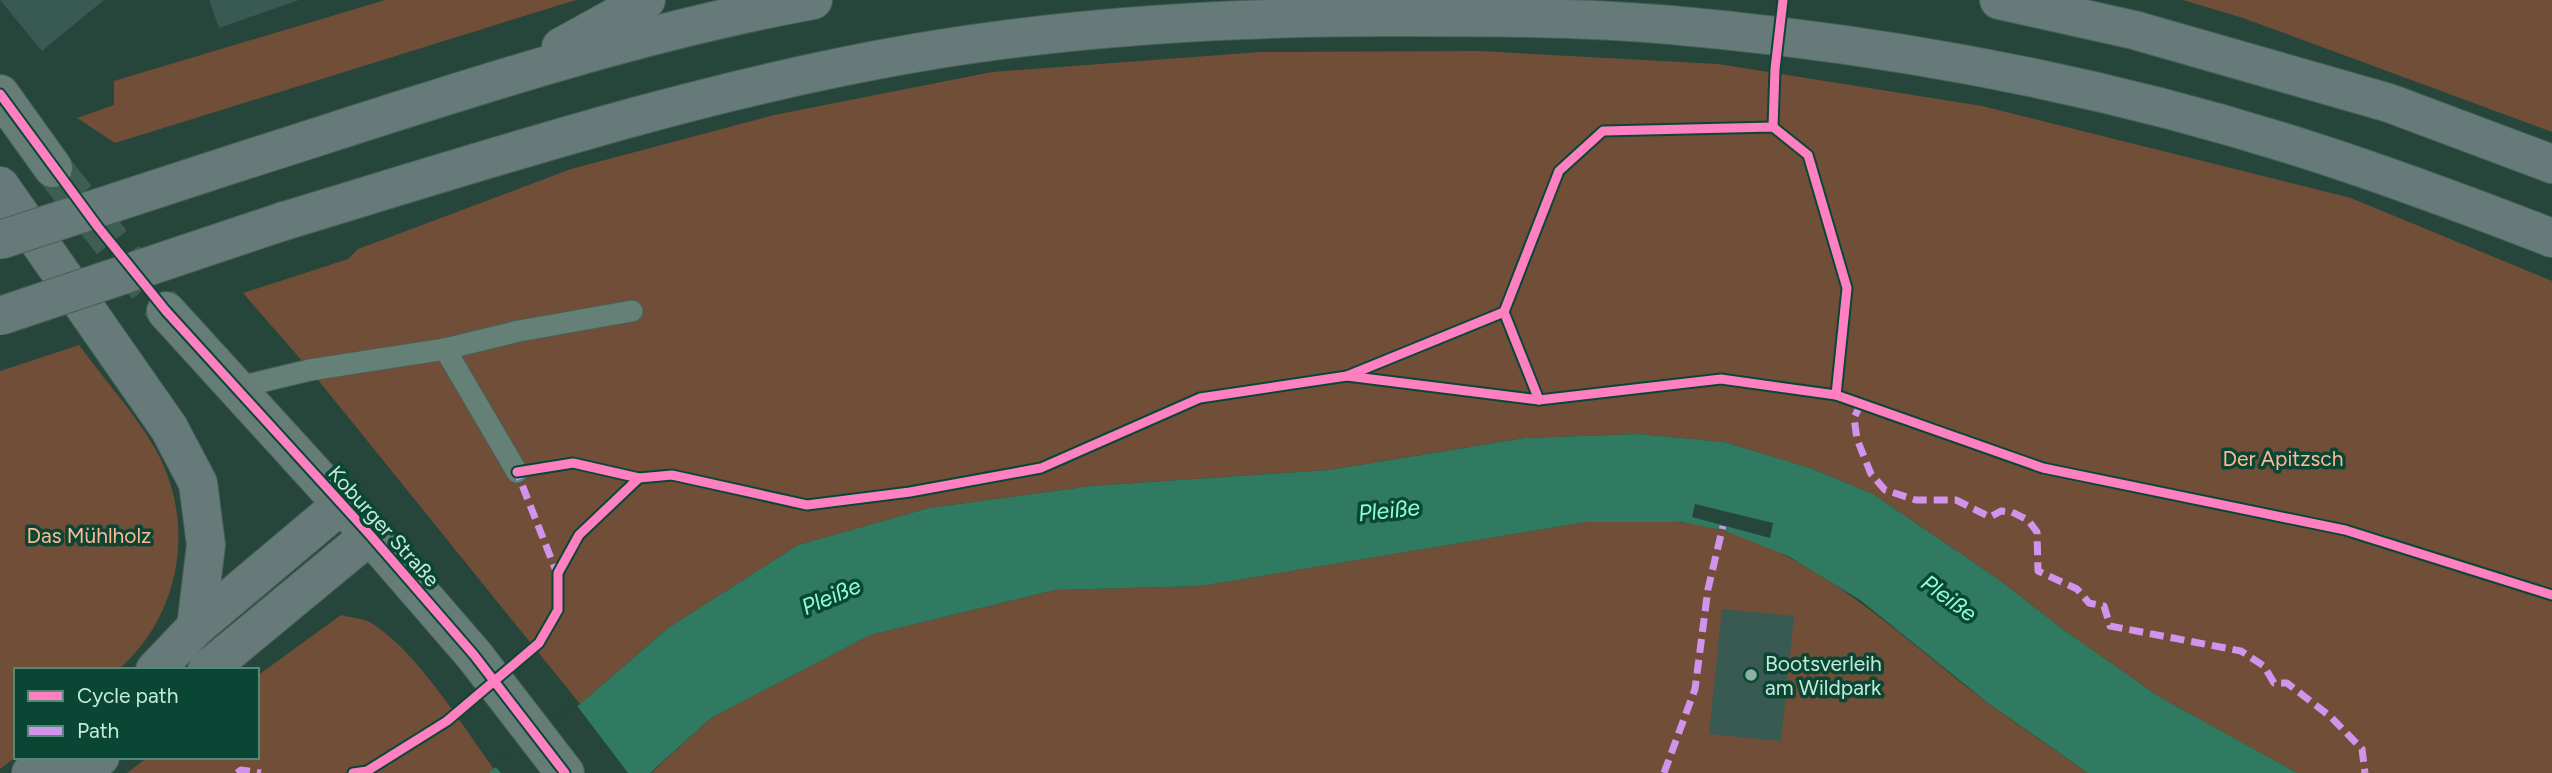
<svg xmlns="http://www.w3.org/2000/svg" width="2552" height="773" font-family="Figtree,sans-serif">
	<rect width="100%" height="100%" fill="#26453b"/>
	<!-- green -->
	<g fill="#714e38">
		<polygon points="385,0 576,0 115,143 77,118 114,105 114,81"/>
		<polygon points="2183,0 2552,0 2552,132 2243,18"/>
		<polygon points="1480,51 1718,64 1982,106 2351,198 2552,281 2552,773 2297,773 2158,696 2064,630 1998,579 1873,494 1810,468 1724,442 1639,434 1525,438 1329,470 1091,486 929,508 798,545 668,628 580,704 310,370 243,293 348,259 358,249 571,169 774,115 992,72 1260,52"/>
		<path d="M79,345c23,32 54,66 74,100 44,73 30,169 -35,225h-102v87l-16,12v-398z"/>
		<path d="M1586,522c44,0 93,-5 137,8 104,31 181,110 265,173 33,24 67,47 100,70h-1437l60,-55 159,-83 185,-45 146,-4z"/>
		<path d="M341,615c10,3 23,3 32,9 46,30 88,100 121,145l-6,4h-361l21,-16h109v-81z"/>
	</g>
	<!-- water -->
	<polygon fill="#2f7a60" points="1639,434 1724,442 1810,468 1873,494 1998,579 2064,630 2158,696 2297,773 2088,773 1988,703 1860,600 1788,556 1723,530 1681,522 1586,522 1201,586 1055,590 870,635 711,718 650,773 488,773 580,704 668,628 798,545 929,508 1091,486 1329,470 1525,438"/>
	<!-- pier -->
	<g fill="#26453b">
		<polygon points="1695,504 1773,523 1770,538 1692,517"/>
		<polygon points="575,703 628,773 501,773 494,765"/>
	</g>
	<!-- building -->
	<g fill="#385a53">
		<polygon points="0,0 104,0 42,51"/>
		<polygon points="209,0 299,0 219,28"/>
		<polygon points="1722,609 1794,616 1781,741 1709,734"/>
	</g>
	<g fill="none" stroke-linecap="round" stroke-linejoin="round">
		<!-- secondary-tunnel -->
		<polyline stroke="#3e5e53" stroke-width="38" stroke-dasharray="38 19" stroke-linecap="butt" points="53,168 166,311"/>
		<!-- lane casing -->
		<g stroke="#476057" stroke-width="23">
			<g id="lane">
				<polyline points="445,349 517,472"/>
				<polyline points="235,388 310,370 445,349 519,331 632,311"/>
			</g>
		</g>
		<!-- secondary casing -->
		<g stroke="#476057" stroke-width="40">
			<g id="secondary">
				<polyline points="0,94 53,168"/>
				<polyline points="166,311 370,535 474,655 565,773"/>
			</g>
		</g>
		<!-- highway casing -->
		<g stroke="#476057" stroke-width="40">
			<g id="highway">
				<polyline points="1999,0 2134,30 2389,103 2552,164"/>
				<polyline points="561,47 646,0"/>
				<path d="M239,162c189,-60 379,-126 574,-162"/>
				<polyline points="0,186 169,428 198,483 206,545 196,627 155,670"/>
				<path d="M284,221c208,-63 416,-131 631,-168 156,-27 318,-36 476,-36 93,0 187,0 280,8 216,19 433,59 640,126 81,26 161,56 241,87"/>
				<polyline points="196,627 342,504"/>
				<polyline points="207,670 370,535"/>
				<polyline points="31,773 51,757"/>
				<polyline points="81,773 100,757"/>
			</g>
		</g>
		<!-- lane -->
		<use href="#lane" stroke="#658076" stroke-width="21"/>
		<!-- secondary -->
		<use href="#secondary" stroke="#657d76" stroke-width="38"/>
		<!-- highway -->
		<use href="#highway" stroke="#677a7a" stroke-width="38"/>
		<!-- highway-bridge casing -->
		<g stroke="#476057" stroke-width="40" stroke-linecap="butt">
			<g id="highway-bridge">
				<polyline points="0,240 239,162"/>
				<polyline points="0,316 284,221"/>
			</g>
		</g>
		<!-- highway-bridge -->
		<use href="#highway-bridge" stroke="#677a7a" stroke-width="38"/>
		<!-- quiet -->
		<g stroke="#d193ec" stroke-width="7" stroke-dasharray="14 7" stroke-linecap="butt">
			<polyline points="1861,403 1854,418 1857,439 1871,474 1885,490 1916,500 1956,500 1990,517 2001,511 2012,512 2028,520 2037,532 2038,571 2077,589 2089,603 2104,606 2110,626 2241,651 2264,666 2274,683 2287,683 2331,717 2362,749 2365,773"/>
			<polyline points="523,471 517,472 558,576"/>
			<polyline points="237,773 241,770 261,773"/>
			<polyline points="1664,773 1695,689 1708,589 1723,526"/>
		</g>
		<!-- cycleway casing -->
		<g stroke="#094734" stroke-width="13">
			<g id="cycleway">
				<polyline points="0,94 98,227 166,311 370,535 474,655 565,773"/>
				<polyline points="1773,127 1775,69 1783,0"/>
				<polyline points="1347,376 1539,400 1721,379 1836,395 2043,468 2345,530 2552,595"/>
				<polyline points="1539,400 1504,312 1559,171 1603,131 1773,127 1808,155 1847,288 1836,395"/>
				<polyline points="517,472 573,463 639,478 672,475 807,505 910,492 1041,468 1200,398 1347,376 1504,312"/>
				<polyline points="353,773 367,771 447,721 539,643 558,610 558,573 579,535 639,478"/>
			</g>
		</g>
		<!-- cycleway -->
		<use href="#cycleway" stroke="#ff80c0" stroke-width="9"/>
	</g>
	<!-- markers -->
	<circle fill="#8eb0a2" stroke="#094734" stroke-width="2.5" cx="1751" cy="675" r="7"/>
	<g text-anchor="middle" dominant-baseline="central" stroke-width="7" stroke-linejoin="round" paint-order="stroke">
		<!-- park labels -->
		<g font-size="21" fill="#ffb895" stroke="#094734">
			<text x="2283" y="458">Der Apitzsch</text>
			<text x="89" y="535">Das Mühlholz</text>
		</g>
		<!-- street labels -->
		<g font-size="21" fill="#c6eada" stroke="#094734">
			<text transform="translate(384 526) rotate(48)">Koburger Straße</text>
		</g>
		<!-- poi labels -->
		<g font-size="21" fill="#c6eada" stroke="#094734" text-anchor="start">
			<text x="1765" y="663">Bootsverleih<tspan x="1765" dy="24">am Wildpark</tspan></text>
		</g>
		<!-- water labels -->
		<g font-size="23" font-style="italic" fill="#8efdd3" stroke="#094734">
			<text transform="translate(1389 510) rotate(-6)">Pleiße</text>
			<text transform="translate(831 596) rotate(-23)">Pleiße</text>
			<text transform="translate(1949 598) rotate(36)">Pleiße</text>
		</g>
	</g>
	<!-- legend -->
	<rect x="14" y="668" width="245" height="91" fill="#094734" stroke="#558876" stroke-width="2"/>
	<rect x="28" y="691" width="35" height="10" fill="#ff80c0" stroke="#558876" stroke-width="2"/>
	<text x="77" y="703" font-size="21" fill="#c6eada">Cycle path</text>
	<rect x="28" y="726" width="35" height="10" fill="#d193ec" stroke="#558876" stroke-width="2"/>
	<text x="77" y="738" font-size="21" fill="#c6eada">Path</text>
</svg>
